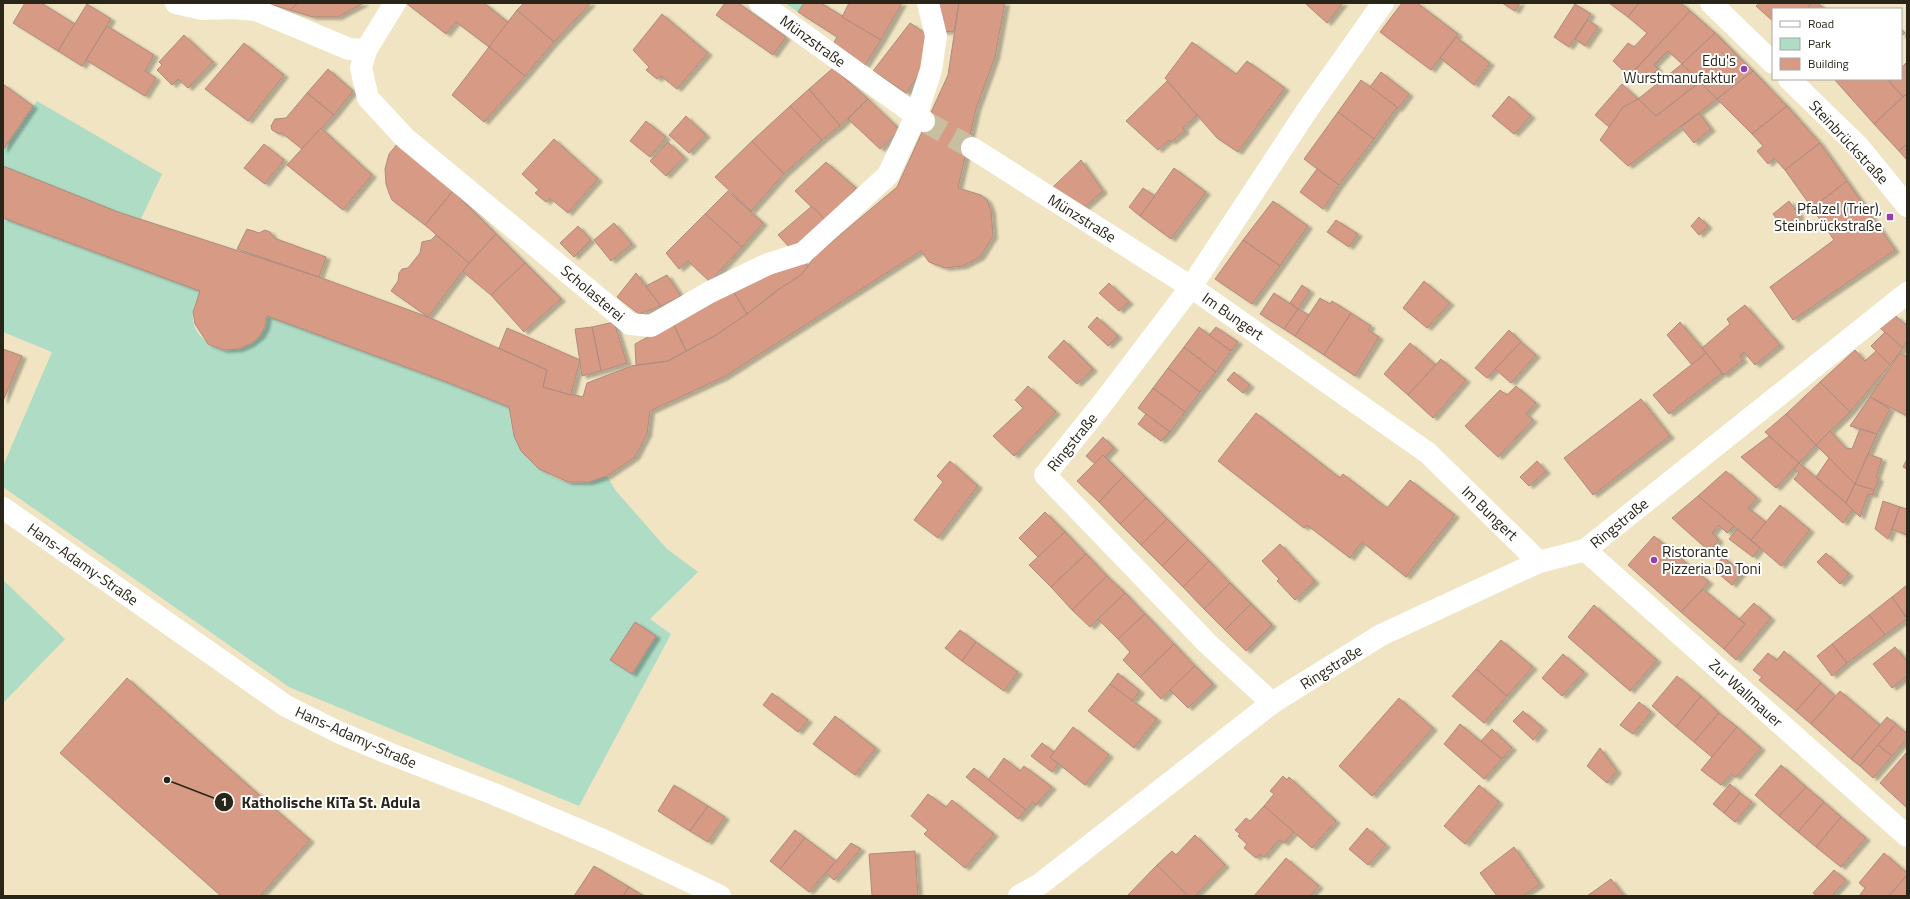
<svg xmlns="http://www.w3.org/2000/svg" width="1910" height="899" font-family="'Titillium Web',sans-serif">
	<defs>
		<filter id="shadow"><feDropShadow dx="4.5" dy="2.5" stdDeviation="1" flood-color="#0004"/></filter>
	</defs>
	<rect width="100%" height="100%" fill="#f0e4c2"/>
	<!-- green -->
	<g fill="#aedcc5">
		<polygon points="785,3 804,3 798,12"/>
		<polygon points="37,101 162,174 141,219 118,212 3,166 3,150"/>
		<path d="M3,218l197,73c-2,6 -6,13 -7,20 -5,35 46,52 67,25 4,-5 5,-13 7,-20l177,65 65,26c1,10 2,21 6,30 8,22 29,39 52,45 13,3 27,-2 40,-6l9,15 51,58 31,23 -48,47 21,15 -92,172 -290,-119 -286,-200v-21l49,-114 -49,-20z"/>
		<polygon points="3,580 65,639 3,703"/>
	</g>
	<!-- building -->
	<g fill="#d69a85" stroke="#ae8b7f" filter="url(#shadow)">
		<polygon points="25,3 41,3 75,24 58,51 13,23"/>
		<polygon points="266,3 298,3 290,10"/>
		<polygon points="298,3 364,3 338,17 313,17 290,10"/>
		<polygon points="406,3 484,3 509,23 489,47 456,22 446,34"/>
		<polygon points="524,3 591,3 554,42 517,10"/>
		<polygon points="725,3 738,3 786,37 773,55 716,15"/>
		<polygon points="804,3 821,3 881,40 865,65 832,46 837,37 798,12"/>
		<polygon points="849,3 902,3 881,40 842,17"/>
		<polygon points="939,3 959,3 954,32 941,31"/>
		<polygon points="959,3 1005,3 995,57 976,109 958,188 981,195 987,200 991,210 993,236 980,257 963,266 945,268 929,262 921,251 724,377 650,411 647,434 635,457 607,476 589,482 568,482 539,469 521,451 514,436 509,407 444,381 267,316 265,327 260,336 250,344 239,349 223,350 208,344 195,324 193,312 200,291 3,218 3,166 118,212 319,277 428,317 547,370 543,387 583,397 587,383 631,366 668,361 716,335 759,305 779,289 802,274 815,256 897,187 948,75"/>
		<polygon points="1305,3 1343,3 1327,23"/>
		<polygon points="1402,3 1417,3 1458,34 1431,70 1380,32"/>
		<polygon points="1502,3 1520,3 1515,11"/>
		<polygon points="1609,3 1639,3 1628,17"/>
		<polygon points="1639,3 1681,3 1690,11 1629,76 1613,61 1628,43 1634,47 1647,33 1628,17"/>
		<polygon points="1760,3 1812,3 1806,9 1773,9 1773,21 1756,6"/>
		<polygon points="1812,3 1818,3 1824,9 1806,9"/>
		<polygon points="87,4 111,19 82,66 58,51"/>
		<polygon points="1575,4 1591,14 1569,47 1554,37"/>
		<polygon points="517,10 554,42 525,76 489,47"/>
		<polygon points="1690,11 1715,33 1682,64 1668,51 1654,65 1658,69 1647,80 1635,70"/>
		<polygon points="662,14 708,53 677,89 661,76 657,79 646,70 649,67 633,50"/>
		<polygon points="1588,20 1598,27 1585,46 1575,39"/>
		<polygon points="910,23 931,37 923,69 906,93 873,71"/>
		<polygon points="107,26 154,55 145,71 156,78 145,96 86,60"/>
		<polygon points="1901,28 1905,33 1901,36"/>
		<polygon points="1715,33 1753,71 1717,99 1682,64"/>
		<polygon points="184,35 213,62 188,88 178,79 172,85 157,70 162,65 159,62"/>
		<polygon points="1456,37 1490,63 1474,85 1440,58"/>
		<polygon points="1192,42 1236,74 1247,61 1285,88 1238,152 1217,138 1165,78"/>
		<polygon points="244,43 284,75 248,121 205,89"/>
		<polygon points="489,47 525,76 484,122 452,95"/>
		<polygon points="1907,62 1907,94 1903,97 1888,80 1901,79 1901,68"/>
		<polygon points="1682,64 1700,82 1656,116 1638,99"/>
		<polygon points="833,68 868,99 840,126 809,89"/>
		<polygon points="328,69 353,91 334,115 307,93"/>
		<polygon points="1753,71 1787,106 1752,134 1717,99"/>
		<polygon points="1381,72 1409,94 1398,109 1370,87"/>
		<polygon points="1834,79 1887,79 1903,97 1874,124"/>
		<polygon points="1361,80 1397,107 1374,139 1338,112"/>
		<polygon points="1167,81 1197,115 1183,128 1185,131 1171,142 1169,140 1158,150 1126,121"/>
		<polygon points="1700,82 1717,99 1628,166 1600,140 1623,107 1638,99 1656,116"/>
		<polygon points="3,84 33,106 3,150"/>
		<polygon points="1622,84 1638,99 1623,107 1609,127 1595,115"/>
		<polygon points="809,89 840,126 822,140 790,106"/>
		<polygon points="307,93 334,115 302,149 282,133 279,134 272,130 271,126 275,119 286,118"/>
		<polygon points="1905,95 1907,97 1907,144 1899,151 1874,124"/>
		<polygon points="1509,96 1531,116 1514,134 1492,116"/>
		<polygon points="868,99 900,130 880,149 848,119"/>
		<polygon points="790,106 822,140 784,174 752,141"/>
		<polygon points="1787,106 1820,143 1785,170 1774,158 1768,164 1757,151 1763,146 1752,134"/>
		<polygon points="1338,112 1374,139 1339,185 1304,159"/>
		<polygon points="1699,113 1711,129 1694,143 1681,127"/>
		<polygon points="686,116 706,135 689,153 669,135"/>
		<polygon points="646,121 666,137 650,157 630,141"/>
		<polygon points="321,128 372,175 343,210 287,165"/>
		<polygon points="554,139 598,179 568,213 550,198 546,202 535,193 539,190 522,174"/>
		<polygon points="752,141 784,174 751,211 715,177"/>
		<polygon points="668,142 684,157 666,176 650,161"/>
		<polygon points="398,143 453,191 425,225 392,200 389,193 386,184 385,169 389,154"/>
		<polygon points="1820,143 1847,181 1812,208 1785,170"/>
		<polygon points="264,144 284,160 265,184 244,168"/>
		<polygon points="1907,144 1907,160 1899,151"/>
		<polygon points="1081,160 1103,191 1084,208 1053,187"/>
		<polygon points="826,162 856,188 828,223 795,191"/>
		<polygon points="1174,168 1206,192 1171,239 1140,216"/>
		<polygon points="1317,169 1339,185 1323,209 1300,192"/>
		<polygon points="1847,181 1895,250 1793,320 1770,287 1834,240 1812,208"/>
		<polygon points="1143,188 1155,196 1140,216 1129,207"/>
		<polygon points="453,191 496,234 469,263 425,225"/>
		<polygon points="728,191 763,223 742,247 705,214"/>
		<polygon points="1273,201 1308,226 1280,266 1243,240"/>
		<polygon points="1789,201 1800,216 1785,229 1773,214"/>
		<polygon points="812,206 828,223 793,251 778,235"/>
		<polygon points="705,214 742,247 710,282 688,261 679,269 666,253"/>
		<polygon points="1699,217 1708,226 1699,235 1691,226"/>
		<polygon points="1336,220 1358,234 1349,247 1327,232"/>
		<polygon points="614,223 632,244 611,261 594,240"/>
		<polygon points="578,226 591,240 574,257 560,243"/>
		<polygon points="247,229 259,233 265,230 270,232 274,238 326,257 319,277 237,249"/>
		<polygon points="496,234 525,263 491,295 462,271"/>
		<polygon points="436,235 469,263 428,317 391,291 398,281 399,273 402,269 408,268 420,253 422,242 431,240"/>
		<polygon points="1243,240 1280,266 1252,304 1215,279"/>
		<polygon points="800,258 808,266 801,275 779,289 747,314 733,291"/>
		<polygon points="525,263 561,299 524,332 491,295"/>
		<polygon points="636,273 661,306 639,314 617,297"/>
		<polygon points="667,275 681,296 661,306 646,286"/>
		<polygon points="1424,281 1450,303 1427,328 1403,308"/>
		<polygon points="1109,283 1129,302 1119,311 1099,293"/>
		<polygon points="1302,285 1310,291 1298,309 1290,303"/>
		<polygon points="733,291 747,314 716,335 686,351 673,323"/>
		<polygon points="1274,293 1298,309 1284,329 1260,314"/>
		<polygon points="1320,298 1330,304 1332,301 1351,313 1324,355 1295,336"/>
		<polygon points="1745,305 1780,345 1755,365 1744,352 1740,356 1743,360 1724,375 1702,348 1730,324 1727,319"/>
		<polygon points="1298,309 1309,315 1295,336 1284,329"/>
		<polygon points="1351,313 1371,326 1368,330 1379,337 1355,376 1324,355"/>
		<polygon points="1896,316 1907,326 1907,341 1903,348 1880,328"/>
		<polygon points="1097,317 1118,336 1108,346 1088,327"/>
		<polygon points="614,322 627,363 601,371 592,327"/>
		<polygon points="1680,322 1706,353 1692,365 1667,335"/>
		<polygon points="673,323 686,351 668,361 636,365 635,344"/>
		<polygon points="592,327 601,371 582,376 575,329"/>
		<polygon points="1199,327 1231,351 1216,372 1184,347"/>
		<polygon points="1216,327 1238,342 1231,351 1209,335"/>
		<polygon points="507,328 580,360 571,395 543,387 547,370 499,348"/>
		<polygon points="1509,330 1521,342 1487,378 1475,368"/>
		<polygon points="1885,332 1903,348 1890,365 1871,346"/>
		<polygon points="1064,340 1093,369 1077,384 1048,357"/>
		<polygon points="1521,342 1536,355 1511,383 1495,369"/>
		<polygon points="1410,343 1436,365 1408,395 1384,374"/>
		<polygon points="1184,347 1216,372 1200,392 1168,368"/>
		<polygon points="3,349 22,356 3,401"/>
		<polygon points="1855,350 1865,361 1876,351 1890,365 1850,412 1820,382"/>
		<polygon points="1706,353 1722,373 1669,414 1653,395"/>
		<polygon points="1900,353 1907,357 1907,416 1870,397"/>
		<polygon points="1441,359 1466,380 1433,418 1408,395"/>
		<polygon points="1168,368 1200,392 1185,412 1153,388"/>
		<polygon points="1234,372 1250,385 1243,393 1227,380"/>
		<polygon points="1820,382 1850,412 1816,445 1786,414"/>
		<polygon points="1028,386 1056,412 1014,456 993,436 1023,408 1015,400"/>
		<polygon points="1516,386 1536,403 1526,414 1533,420 1498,457 1465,426 1500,390 1507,395"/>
		<polygon points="1153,388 1185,412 1170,432 1138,408"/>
		<polygon points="1870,397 1890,409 1877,434 1850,426"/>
		<polygon points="1641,399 1670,436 1593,495 1564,458"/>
		<polygon points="1256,413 1340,478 1343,474 1387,508 1410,480 1455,515 1406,577 1362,542 1350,558 1307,525 1304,528 1218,461"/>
		<polygon points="1146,414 1170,432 1161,441 1138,424"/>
		<polygon points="1786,414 1816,445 1799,463 1765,432"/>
		<polygon points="1860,429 1877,434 1855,484 1816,445 1830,431 1846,448 1852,449"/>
		<polygon points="1769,436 1799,463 1776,488 1741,457"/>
		<polygon points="1103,437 1114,448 1105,457 1103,455 1095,464 1086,456"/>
		<polygon points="1868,454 1882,459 1876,477 1879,479 1874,490 1855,484"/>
		<polygon points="1103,455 1124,476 1099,502 1077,481"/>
		<polygon points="1829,458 1855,484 1846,503 1816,477"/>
		<polygon points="1907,459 1907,469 1903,467"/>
		<polygon points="950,461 978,486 938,538 914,520 943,482 937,476"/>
		<polygon points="1537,461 1546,471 1529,486 1520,477"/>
		<polygon points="1799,463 1853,509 1843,523 1794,479 1799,473 1794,469"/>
		<polygon points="1726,471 1757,498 1748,508 1766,522 1751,540 1698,496"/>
		<polygon points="1124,476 1146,498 1120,524 1099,502"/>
		<polygon points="1855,484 1874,490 1873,495 1868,494 1860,517 1846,503"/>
		<polygon points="1698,496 1734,526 1727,533 1719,525 1712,533 1719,540 1709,551 1672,518"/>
		<polygon points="1146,498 1167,519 1141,545 1120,524"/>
		<polygon points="1883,501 1900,507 1888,539 1875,529"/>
		<polygon points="1780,505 1810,530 1781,566 1751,540"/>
		<polygon points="1900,507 1907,509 1907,535 1892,529"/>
		<polygon points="1045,512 1065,532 1038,557 1019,538"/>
		<polygon points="1167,519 1188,540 1162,566 1141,545"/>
		<polygon points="1737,529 1760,548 1753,557 1729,539"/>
		<polygon points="1065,532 1086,554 1051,587 1029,565"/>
		<polygon points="1654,536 1709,582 1681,612 1628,565"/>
		<polygon points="1188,540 1209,561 1183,587 1162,566"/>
		<polygon points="1280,544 1315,581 1295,600 1277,581 1279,579 1262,561"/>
		<polygon points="1826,553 1849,574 1840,584 1817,562"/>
		<polygon points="1086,554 1107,576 1072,610 1051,587"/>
		<polygon points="1723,557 1742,572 1732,585 1713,569"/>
		<polygon points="1209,561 1230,583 1204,609 1183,587"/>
		<polygon points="1107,576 1125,593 1090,627 1072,610"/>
		<polygon points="1230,583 1251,604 1225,630 1204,609"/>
		<polygon points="1907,585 1907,618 1892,597"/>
		<polygon points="1703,589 1745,624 1724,649 1681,612"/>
		<polygon points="1125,593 1145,614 1118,639 1098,619"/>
		<polygon points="1892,597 1907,619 1885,635 1869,615"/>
		<polygon points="1754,603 1771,618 1736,660 1724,649 1745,624 1739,619"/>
		<polygon points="1251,604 1272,625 1246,651 1225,630"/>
		<polygon points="1594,605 1657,660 1630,691 1568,637"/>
		<polygon points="1145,614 1174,644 1140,677 1123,660 1130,652 1118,639"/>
		<polygon points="1869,615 1885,635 1847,663 1832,644"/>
		<polygon points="635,622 656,636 632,674 610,660"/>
		<polygon points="960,630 976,642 962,661 945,648"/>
		<polygon points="1501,640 1533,667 1507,696 1476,669"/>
		<polygon points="976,642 1018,672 1004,691 962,661"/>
		<polygon points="1174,644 1195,666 1161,699 1140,677"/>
		<polygon points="1832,644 1847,663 1832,676 1817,656"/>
		<polygon points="1895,647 1907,661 1907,676 1892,688 1873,664"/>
		<polygon points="1784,651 1821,683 1796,711 1759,680 1762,677 1753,670 1768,653 1777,660"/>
		<polygon points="1563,654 1584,672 1562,696 1542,678"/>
		<polygon points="1195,666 1213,684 1188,708 1170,690"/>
		<polygon points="1476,669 1507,696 1484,723 1452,696"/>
		<polygon points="1118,673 1140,691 1132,701 1110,684"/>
		<polygon points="1677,676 1701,696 1676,727 1652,706"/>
		<polygon points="127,678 310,840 260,896 221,896 60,753"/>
		<polygon points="1821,683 1835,696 1811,724 1796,711"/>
		<polygon points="1110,684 1157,719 1134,748 1088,711"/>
		<polygon points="1840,691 1880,725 1851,759 1811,724"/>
		<polygon points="772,693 808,720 798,732 763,705"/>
		<polygon points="1701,696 1719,713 1694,742 1676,727"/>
		<polygon points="1399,698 1433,728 1372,796 1339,766"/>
		<polygon points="1639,702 1651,712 1633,734 1620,725"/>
		<polygon points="1523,711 1543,728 1533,740 1513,721"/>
		<polygon points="1719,713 1737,727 1712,757 1694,742"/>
		<polygon points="835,716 876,748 855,775 813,744"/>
		<polygon points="1887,717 1896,724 1860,766 1851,759"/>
		<polygon points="1460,724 1502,759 1484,779 1444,744"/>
		<polygon points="1896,724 1907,734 1907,739 1892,756 1878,745"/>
		<polygon points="1073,727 1109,755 1085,785 1050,757"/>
		<polygon points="1737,727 1761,748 1736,777 1731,774 1721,785 1701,770"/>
		<polygon points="1492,729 1512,748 1502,759 1481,741"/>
		<polygon points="1042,743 1054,752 1050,757 1058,764 1052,772 1031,756"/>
		<polygon points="1878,745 1892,756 1873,778 1860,766"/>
		<polygon points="1600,748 1617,771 1607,783 1587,766"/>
		<polygon points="1907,752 1907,808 1880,783"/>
		<polygon points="1004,758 1020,771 1024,766 1052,787 1036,805 1033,802 1026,810 988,780"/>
		<polygon points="1781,765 1806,787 1779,816 1755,795"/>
		<polygon points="974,768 1026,810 1018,819 966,777"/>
		<polygon points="1283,776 1287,780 1289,777 1336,821 1312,848 1264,806 1274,794 1270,791"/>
		<polygon points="1730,784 1740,793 1724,813 1713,804"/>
		<polygon points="674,785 708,806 690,831 658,811"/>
		<polygon points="1479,785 1499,802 1465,844 1444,826"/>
		<polygon points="1806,787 1824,802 1798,832 1779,816"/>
		<polygon points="1740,793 1752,802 1735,822 1724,813"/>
		<polygon points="928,794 946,807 952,800 994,834 965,868 924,834 928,830 911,816"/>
		<polygon points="1824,802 1841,817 1816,847 1798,832"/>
		<polygon points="708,806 725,817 708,842 690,831"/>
		<polygon points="1264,806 1294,832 1284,843 1279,840 1264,857 1260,854 1256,858 1244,848 1247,844 1238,836 1240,834 1235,830 1246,818 1250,821"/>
		<polygon points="1841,817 1866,838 1841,867 1816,847"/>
		<polygon points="1367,828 1386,845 1368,865 1349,849"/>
		<polygon points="795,830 805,838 780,869 770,861"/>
		<polygon points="1195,835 1225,865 1195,896 1188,896 1157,865 1172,851 1176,855"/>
		<polygon points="805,838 836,861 809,892 780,869"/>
		<polygon points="851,843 861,849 834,880 826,873"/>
		<polygon points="1514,847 1540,884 1523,896 1497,896 1480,873"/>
		<polygon points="915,851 918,896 872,896 869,854"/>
		<polygon points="1884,853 1907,873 1907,875 1889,896 1859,896 1865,888 1859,883"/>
		<polygon points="1286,858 1319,886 1310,896 1254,896"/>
		<polygon points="1157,865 1188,896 1127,896"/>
		<polygon points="594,866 629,887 623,896 574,896"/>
		<polygon points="1834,870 1846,880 1832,896 1817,896 1813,893"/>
		<polygon points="1907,875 1907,896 1889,896"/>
		<polygon points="1611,879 1624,896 1587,896"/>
		<polygon points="629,887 644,896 623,896"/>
	</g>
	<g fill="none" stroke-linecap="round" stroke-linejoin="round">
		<!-- street-tunnel -->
		<polyline stroke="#c8bea0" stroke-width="22" stroke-dasharray="22 11" stroke-linecap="butt" points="924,121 972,148"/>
		<!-- street -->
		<g stroke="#fff" stroke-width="22">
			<polyline points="176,3 202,9 233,8 256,10 349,49 366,50"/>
			<polyline points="395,3 366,50 361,68 368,98 405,138 630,324 651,326 710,292 768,264 803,253 888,175 916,116 931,70 936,36 928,3"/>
			<polyline points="760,3 924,121"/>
			<polyline points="1711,3 1773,63"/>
			<polyline points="1789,79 1859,147 1907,206"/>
			<polyline points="972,148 1191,287 1428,453 1539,562"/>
			<polyline points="3,508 286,706 338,732 388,753 494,794 605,841 720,896"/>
			<polyline points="1585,550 1907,836"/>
			<polyline points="1272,703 1208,644 1045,475 1102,404 1191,287 1308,109 1383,3"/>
			<polyline points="1019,896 1039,885 1272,703 1381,635 1539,562 1585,550 1907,293"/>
		</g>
	</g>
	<!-- markers -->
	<g fill="#963eab" stroke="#fff" stroke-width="1.5">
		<circle cx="1744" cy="69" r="4"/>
		<rect x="1886" y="213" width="8" height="8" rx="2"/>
		<circle cx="1654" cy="560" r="4"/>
	</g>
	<g text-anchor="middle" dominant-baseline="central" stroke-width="4" stroke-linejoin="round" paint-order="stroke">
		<!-- street labels -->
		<g font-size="15" fill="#292518" stroke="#fff">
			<text transform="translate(813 41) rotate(36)">Münzstraße</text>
			<text transform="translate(1849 142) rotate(47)">Steinbrückstraße</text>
			<text transform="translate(1082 218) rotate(32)">Münzstraße</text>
			<text transform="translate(593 293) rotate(40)">Scholasterei</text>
			<text transform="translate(1233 316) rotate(35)">Im Bungert</text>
			<text transform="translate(1072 442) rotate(-51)">Ringstraße</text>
			<text transform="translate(1490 513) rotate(44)">Im Bungert</text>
			<text transform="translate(1619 523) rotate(-39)">Ringstraße</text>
			<text transform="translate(83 564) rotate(35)">Hans-Adamy-Straße</text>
			<text transform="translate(1331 667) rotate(-32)">Ringstraße</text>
			<text transform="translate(1746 693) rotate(42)">Zur Wallmauer</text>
			<text transform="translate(356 737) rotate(24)">Hans-Adamy-Straße</text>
		</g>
		<!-- poi labels -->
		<g font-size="15" fill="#292518" stroke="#fff" text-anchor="end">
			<text x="1736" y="60">Edu's<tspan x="1736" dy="17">Wurstmanufaktur</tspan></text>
			<text x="1882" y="208">Pfalzel (Trier),<tspan x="1882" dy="17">Steinbrückstraße</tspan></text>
			<text x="1662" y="551" text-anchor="start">Ristorante<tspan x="1662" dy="17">Pizzeria Da Toni</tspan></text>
		</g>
	</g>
	<!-- callouts -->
	<path fill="none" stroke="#292518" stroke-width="1.5" d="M167 780L224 802"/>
	<g fill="#292518" stroke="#fff" stroke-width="1.5">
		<circle cx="167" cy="780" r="4"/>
		<circle cx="224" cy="802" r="10"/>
	</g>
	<g font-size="12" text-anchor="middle" font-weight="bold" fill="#fff">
		<text x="224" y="806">1</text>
	</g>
	<g font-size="16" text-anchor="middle" font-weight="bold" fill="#292518" stroke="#fff" stroke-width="4" stroke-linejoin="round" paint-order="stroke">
		<text x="331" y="808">Katholische KiTa St. Adula</text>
	</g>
	<!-- border -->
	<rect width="1910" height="899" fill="none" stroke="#292518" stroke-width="8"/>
	<!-- legend -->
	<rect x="1772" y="8" width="130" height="72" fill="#ffffff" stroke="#a9a8a3"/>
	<rect x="1780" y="21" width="20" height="6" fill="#ffffff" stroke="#a9a8a3"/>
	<text x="1808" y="28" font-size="12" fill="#292518">Road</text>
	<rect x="1780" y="38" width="20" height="12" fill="#aedcc5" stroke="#a9a8a3"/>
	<text x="1808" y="48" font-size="12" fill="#292518">Park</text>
	<rect x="1780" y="58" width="20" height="12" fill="#d69a85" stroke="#a9a8a3"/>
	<text x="1808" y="68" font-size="12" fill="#292518">Building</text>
</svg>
